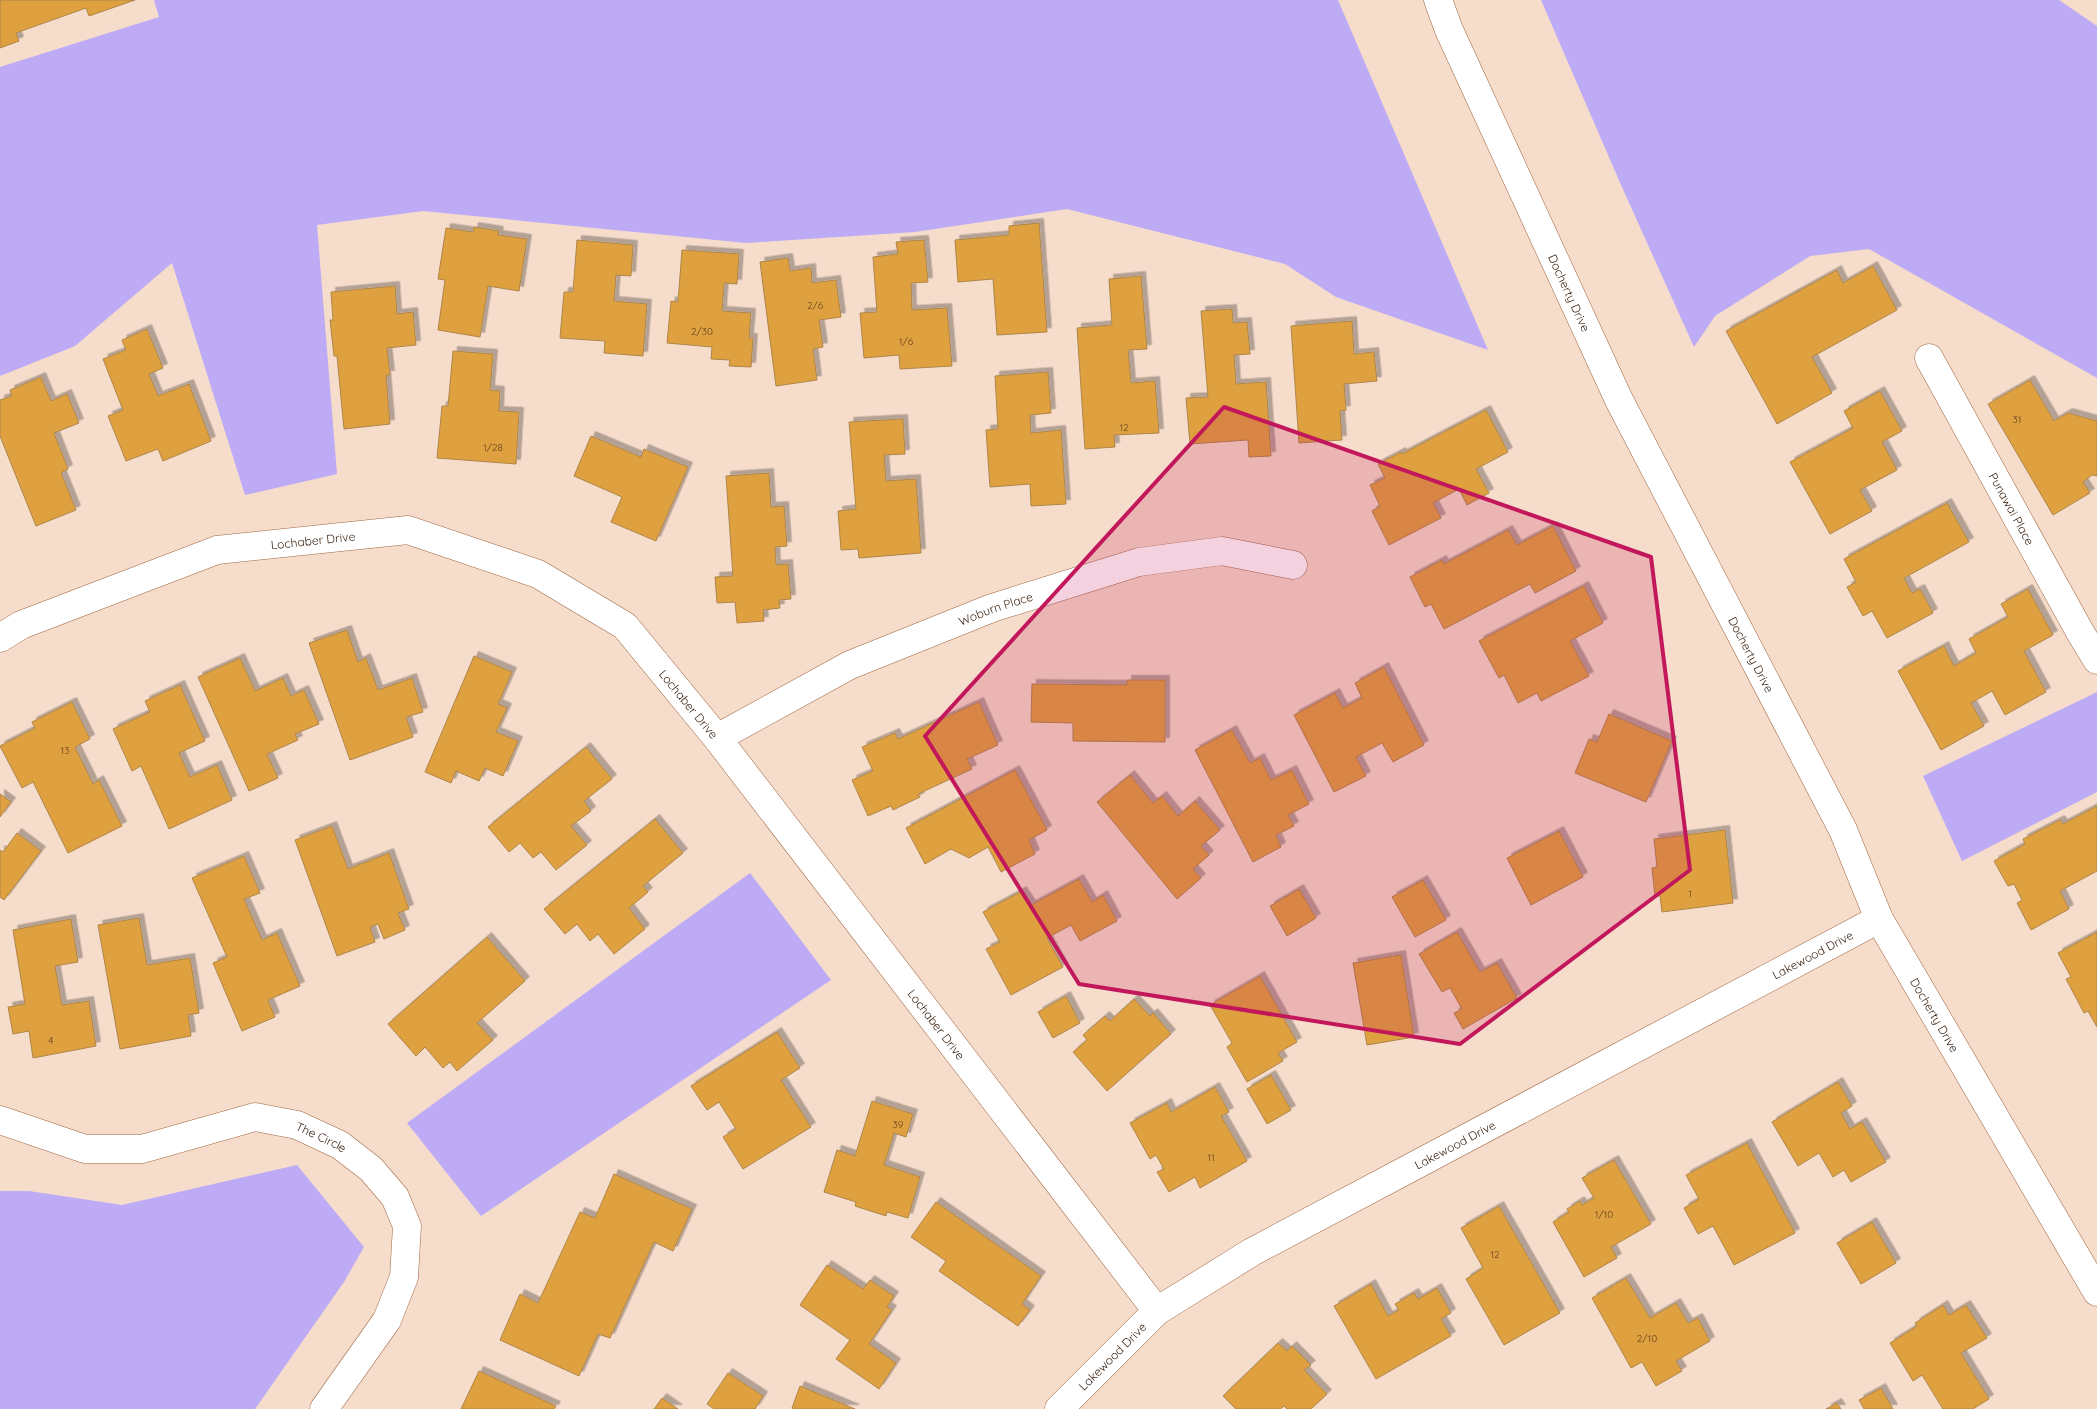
<svg xmlns="http://www.w3.org/2000/svg" width="2097" height="1409" font-family="Quicksand,sans-serif">
	<defs>
		<filter id="shadow"><feDropShadow dx="4.5" dy="-4.5" stdDeviation="0" flood-color="#0004"/></filter>
	</defs>
	<rect width="100%" height="100%" fill="#f6dccb"/>
	<!-- green -->
	<g fill="#bdabf6">
		<polygon points="154,0 1338,0 1488,350 1336,297 1285,264 1067,209 915,232 746,243 423,211 317,225 337,474 245,495 172,263 75,346 0,376 0,67 159,17"/>
		<polygon points="1541,0 2059,0 2097,26 2097,378 1869,249 1810,256 1715,316 1694,347 1621,185"/>
		<polygon points="2097,692 2097,792 1962,861 1923,776"/>
		<polygon points="750,873 831,980 481,1216 407,1123"/>
		<polygon points="297,1165 364,1247 344,1282 255,1409 0,1409 0,1191 29,1191 122,1205"/>
	</g>
	<!-- building -->
	<g fill="#dfa141" stroke="#ad854a" filter="url(#shadow)">
		<polygon points="0,0 135,0 89,16 86,8 16,33 19,41 0,48"/>
		<polygon points="1039,223 1047,332 997,335 993,279 958,282 955,240 1009,235 1009,226"/>
		<polygon points="474,227 499,231 498,235 527,239 519,291 488,286 480,337 438,330 445,280 438,279 446,228 473,232"/>
		<polygon points="577,240 633,245 631,276 616,275 614,301 647,304 643,356 604,353 605,341 560,338 564,292 573,292"/>
		<polygon points="924,240 928,282 911,283 912,310 947,308 952,366 900,369 899,355 864,358 860,313 877,312 873,257 898,254 896,242"/>
		<polygon points="682,250 739,254 737,284 724,283 722,311 751,313 749,338 753,338 751,367 729,366 730,360 711,359 712,347 667,343 671,301 678,302"/>
		<polygon points="788,258 790,271 811,268 812,283 836,280 841,317 819,320 823,347 813,349 817,380 776,386 760,262"/>
		<polygon points="1873,266 1897,310 1812,357 1832,393 1777,424 1726,331 1837,270 1843,283"/>
		<polygon points="1141,276 1147,349 1128,350 1131,383 1155,381 1159,433 1114,435 1115,447 1085,449 1077,328 1112,325 1109,279"/>
		<polygon points="395,286 397,314 413,312 416,345 387,348 390,375 386,375 390,424 344,429 337,356 334,356 330,320 333,320 331,292"/>
		<polygon points="1232,309 1233,323 1247,322 1250,354 1234,355 1236,384 1266,382 1271,456 1249,457 1248,440 1190,444 1186,398 1208,397 1201,311"/>
		<polygon points="1352,321 1354,354 1374,352 1377,381 1344,384 1346,410 1340,411 1342,440 1299,443 1291,326"/>
		<polygon points="147,329 163,368 149,374 158,396 189,384 211,441 163,461 158,449 126,461 108,416 123,410 103,359 126,350 122,340"/>
		<polygon points="453,351 493,354 490,390 500,391 499,411 519,412 516,464 437,458 442,406 448,406"/>
		<polygon points="1048,372 1051,413 1030,415 1031,433 1061,430 1066,504 1031,506 1030,484 990,487 986,430 998,429 995,376"/>
		<polygon points="41,377 51,401 67,394 79,423 54,433 68,469 61,473 76,510 36,526 0,436 0,400 12,396 10,390"/>
		<polygon points="2030,380 2054,421 2068,413 2097,421 2097,476 2092,475 2083,482 2090,493 2053,515 1988,404"/>
		<polygon points="1880,391 1902,431 1882,442 1897,470 1860,490 1872,511 1830,534 1790,462 1853,428 1844,411"/>
		<polygon points="1486,410 1508,452 1476,469 1489,493 1467,505 1459,489 1433,503 1441,518 1389,545 1372,511 1380,506 1370,485 1385,478 1378,464 1401,452 1402,454"/>
		<polygon points="903,419 905,454 884,455 886,481 916,479 921,553 859,558 858,549 841,550 838,511 856,509 849,422"/>
		<polygon points="591,436 641,457 644,449 688,467 656,541 611,522 622,497 574,476"/>
		<polygon points="769,473 771,507 784,506 787,546 775,547 776,565 788,564 791,599 779,600 780,608 763,610 764,621 737,623 735,602 717,603 715,577 733,576 726,476"/>
		<polygon points="1947,503 1969,542 1904,578 1912,593 1920,589 1933,613 1887,638 1872,611 1863,616 1847,587 1856,582 1844,559"/>
		<polygon points="1553,526 1576,571 1535,593 1530,584 1444,629 1431,604 1425,607 1410,577 1442,560 1444,564 1508,530 1517,545"/>
		<polygon points="1584,586 1603,623 1570,641 1589,676 1541,701 1537,693 1518,703 1504,675 1499,678 1479,641"/>
		<polygon points="2028,589 2053,635 2024,651 2046,692 2005,715 1992,691 1971,703 1984,726 1941,750 1898,671 1944,646 1954,666 1976,653 1969,639 2008,617 2001,604"/>
		<polygon points="347,630 358,662 366,658 378,690 412,678 423,712 406,717 413,737 350,760 309,643"/>
		<polygon points="474,656 512,672 498,704 507,708 496,732 518,741 503,776 485,768 479,781 456,771 451,783 425,772"/>
		<polygon points="240,658 255,691 283,678 291,696 304,690 319,724 295,734 298,740 267,754 278,778 249,791 198,677"/>
		<polygon points="1384,667 1424,745 1393,762 1382,743 1356,757 1366,776 1334,792 1294,715 1335,693 1343,708 1362,698 1355,683"/>
		<polygon points="1127,680 1165,680 1165,742 1073,741 1073,723 1031,722 1032,684 1127,685"/>
		<polygon points="180,685 205,741 179,753 190,777 217,765 232,800 169,829 141,766 132,771 113,729 150,712 145,701"/>
		<polygon points="72,702 90,739 75,747 93,784 99,780 122,826 68,853 33,782 22,788 0,746 35,728 32,722"/>
		<polygon points="979,702 998,745 967,759 972,769 918,794 920,797 893,810 891,806 868,816 852,780 873,771 862,747 895,733 898,739"/>
		<polygon points="1609,714 1672,741 1646,802 1575,773 1589,739 1597,742"/>
		<polygon points="1232,730 1250,763 1260,758 1271,780 1292,770 1309,804 1288,815 1294,826 1276,835 1281,847 1253,862 1195,750"/>
		<polygon points="586,747 612,779 584,801 591,811 571,826 587,845 556,870 541,852 533,858 520,843 509,852 488,827"/>
		<polygon points="1015,770 1047,830 1029,840 1035,854 1001,872 988,847 969,858 951,849 925,864 906,828"/>
		<polygon points="1130,775 1153,803 1162,796 1178,816 1195,801 1220,830 1201,846 1209,855 1193,869 1201,878 1177,899 1097,802"/>
		<polygon points="0,794 11,802 0,817"/>
		<polygon points="2097,806 2097,871 2060,891 2069,909 2031,930 2017,903 2022,900 2014,884 2008,886 1994,861 2025,844 2023,839 2060,820 2063,824"/>
		<polygon points="655,819 683,853 643,886 648,892 629,908 645,929 614,954 598,934 590,941 577,924 565,934 544,909"/>
		<polygon points="332,826 348,869 389,853 409,909 398,913 405,930 384,939 378,924 370,927 375,942 337,956 295,840"/>
		<polygon points="1725,830 1733,903 1662,912 1660,896 1655,896 1652,868 1657,867 1654,839"/>
		<polygon points="1559,831 1583,877 1531,905 1507,858"/>
		<polygon points="17,833 41,851 4,900 0,897 0,850 3,852"/>
		<polygon points="244,856 260,893 244,899 262,940 277,933 300,986 268,1000 275,1017 242,1031 213,963 227,957 192,878"/>
		<polygon points="1079,879 1092,902 1103,895 1117,921 1080,941 1071,925 1047,938 1063,967 1011,995 986,949 1000,942 983,912 1022,891 1031,905"/>
		<polygon points="1423,880 1446,920 1415,937 1392,897"/>
		<polygon points="1299,889 1316,918 1287,936 1270,906"/>
		<polygon points="139,918 147,965 190,958 199,1013 188,1015 191,1036 120,1049 98,925"/>
		<polygon points="71,919 78,962 55,966 62,1005 89,1001 96,1046 33,1058 29,1031 13,1034 8,1007 25,1004 13,930"/>
		<polygon points="1457,932 1480,972 1497,963 1517,998 1463,1029 1454,1013 1462,1009 1450,988 1442,992 1419,954"/>
		<polygon points="2097,932 2097,1027 2088,1011 2084,1013 2066,979 2071,977 2058,953"/>
		<polygon points="487,937 525,981 477,1023 493,1040 457,1071 450,1062 443,1068 425,1047 416,1056 388,1024"/>
		<polygon points="1401,955 1414,1037 1367,1045 1353,963"/>
		<polygon points="1260,976 1297,1042 1278,1053 1283,1061 1247,1082 1227,1047 1232,1043 1210,1005"/>
		<polygon points="1066,996 1080,1023 1053,1038 1038,1012"/>
		<polygon points="1134,999 1150,1016 1153,1013 1171,1034 1107,1091 1073,1052 1087,1040 1083,1035 1105,1016 1110,1021"/>
		<polygon points="777,1032 800,1068 781,1080 811,1127 743,1169 723,1137 736,1129 719,1102 707,1110 691,1086"/>
		<polygon points="1271,1075 1291,1110 1267,1124 1247,1089"/>
		<polygon points="1838,1082 1852,1106 1841,1113 1850,1129 1862,1122 1886,1162 1851,1182 1844,1170 1833,1177 1819,1153 1798,1166 1772,1122"/>
		<polygon points="1215,1087 1229,1112 1221,1116 1247,1161 1200,1188 1195,1177 1169,1192 1157,1172 1164,1169 1156,1155 1150,1159 1130,1123 1167,1103 1171,1112"/>
		<polygon points="872,1101 913,1114 906,1137 894,1133 884,1165 920,1177 908,1218 887,1212 886,1216 855,1206 856,1202 824,1192 837,1150 855,1156"/>
		<polygon points="1747,1143 1795,1233 1734,1265 1713,1226 1698,1234 1684,1208 1699,1199 1686,1175"/>
		<polygon points="1614,1160 1651,1224 1611,1247 1617,1258 1584,1277 1553,1222 1569,1212 1567,1209 1580,1201 1582,1205 1594,1198 1582,1178"/>
		<polygon points="614,1174 692,1209 673,1251 654,1242 610,1338 598,1334 579,1376 500,1340 520,1294 538,1303 580,1212 595,1218"/>
		<polygon points="936,1202 1041,1276 1022,1304 1030,1310 1018,1326 939,1271 946,1261 911,1237"/>
		<polygon points="1499,1206 1560,1313 1504,1345 1466,1279 1483,1268 1461,1228"/>
		<polygon points="1872,1222 1896,1263 1861,1284 1837,1243"/>
		<polygon points="827,1265 863,1289 870,1280 894,1296 887,1307 892,1310 869,1344 896,1363 879,1389 836,1359 850,1340 800,1305"/>
		<polygon points="1626,1278 1650,1318 1676,1303 1688,1323 1698,1318 1710,1341 1676,1361 1682,1371 1656,1386 1642,1362 1631,1368 1592,1298"/>
		<polygon points="1371,1284 1388,1316 1399,1310 1395,1304 1414,1293 1418,1299 1437,1288 1451,1313 1441,1319 1451,1336 1376,1379 1334,1306"/>
		<polygon points="1943,1305 1949,1315 1966,1305 1987,1338 1961,1353 1989,1399 1973,1409 1943,1409 1922,1375 1913,1381 1890,1343 1917,1326 1915,1323"/>
		<polygon points="1278,1343 1287,1351 1292,1346 1311,1365 1304,1370 1327,1394 1311,1409 1287,1409 1284,1406 1280,1409 1236,1409 1223,1396"/>
		<polygon points="479,1371 556,1406 554,1409 461,1409"/>
		<polygon points="728,1373 763,1396 755,1409 714,1409 707,1404"/>
		<polygon points="800,1386 855,1409 794,1409 792,1408"/>
		<polygon points="1881,1388 1893,1409 1864,1409 1859,1400"/>
		<polygon points="662,1398 678,1409 654,1409"/>
		<polygon points="1837,1403 1841,1409 1826,1409"/>
	</g>
	<g fill="none" stroke-linecap="round" stroke-linejoin="round">
		<!-- street casing -->
		<g stroke="#9f6740" stroke-width="29">
			<g id="street">
				<path id="s1" d="M1438,0l11,30 170,370 224,430 36,89 218,373"/>
				<path id="s2" d="M1929,358l151,274 17,28"/>
				<path id="s3" d="M0,638l21,-13 196,-75 191,-20 130,44 87,52 92,112 440,573"/>
				<path id="s4" d="M717,738l133,-73 142,-57 147,-46 83,-11 71,14"/>
				<path id="s5" d="M0,1120l85,29h57l113,-32 42,8 43,20 31,24 24,28 12,29 -3,51 -17,43 -63,89"/>
				<path id="s6" d="M1059,1409l98,-98 95,-59 627,-333"/>
			</g>
		</g>
		<!-- street -->
		<use href="#street" stroke="#fff" stroke-width="28"/>
	</g>
	<!-- marked area -->
	<path fill="#c2185b" fill-opacity="0.2" stroke="#c2185b" stroke-width="4" stroke-linejoin="round" d="M1224,407l427,150 39,313 -230,174 -381,-60 -154,-248z"/>
	<g text-anchor="middle" dominant-baseline="central" stroke-width="4" stroke-linejoin="round" paint-order="stroke">
		<!-- number labels -->
		<g font-size="10" fill="#65431e">
			<text x="815" y="305">2/6</text>
			<text x="702" y="331">2/30</text>
			<text x="906" y="341">1/6</text>
			<text x="2017" y="419">31</text>
			<text x="1124" y="427">12</text>
			<text x="493" y="447">1/28</text>
			<text x="65" y="750">13</text>
			<text x="1690" y="893">1</text>
			<text x="51" y="1040">4</text>
			<text x="898" y="1124">39</text>
			<text x="1211" y="1157">11</text>
			<text x="1604" y="1214">1/10</text>
			<text x="1495" y="1254">12</text>
			<text x="1647" y="1338">2/10</text>
		</g>
		<!-- street labels -->
		<g font-size="12" fill="#3c2413" stroke="#f6dccb">
			<text stroke="none"><textPath href="#s1" startOffset="321">Docherty Drive</textPath></text>
			<text stroke="none"><textPath href="#s2" startOffset="172">Punawai Place</textPath></text>
			<text stroke="none"><textPath href="#s3" startOffset="331">Lochaber Drive</textPath></text>
			<text stroke="none"><textPath href="#s4" startOffset="308">Woburn Place</textPath></text>
			<text stroke="none"><textPath href="#s1" startOffset="726">Docherty Drive</textPath></text>
			<text stroke="none"><textPath href="#s3" startOffset="766">Lochaber Drive</textPath></text>
			<text stroke="none"><textPath href="#s6" startOffset="885">Lakewood Drive</textPath></text>
			<text stroke="none"><textPath href="#s1" startOffset="1131">Docherty Drive</textPath></text>
			<text stroke="none"><textPath href="#s3" startOffset="1171">Lochaber Drive</textPath></text>
			<text stroke="none"><textPath href="#s5" startOffset="334">The Circle</textPath></text>
			<text stroke="none"><textPath href="#s6" startOffset="480">Lakewood Drive</textPath></text>
			<text stroke="none"><textPath href="#s6" startOffset="75">Lakewood Drive</textPath></text>
		</g>
	</g>
</svg>
